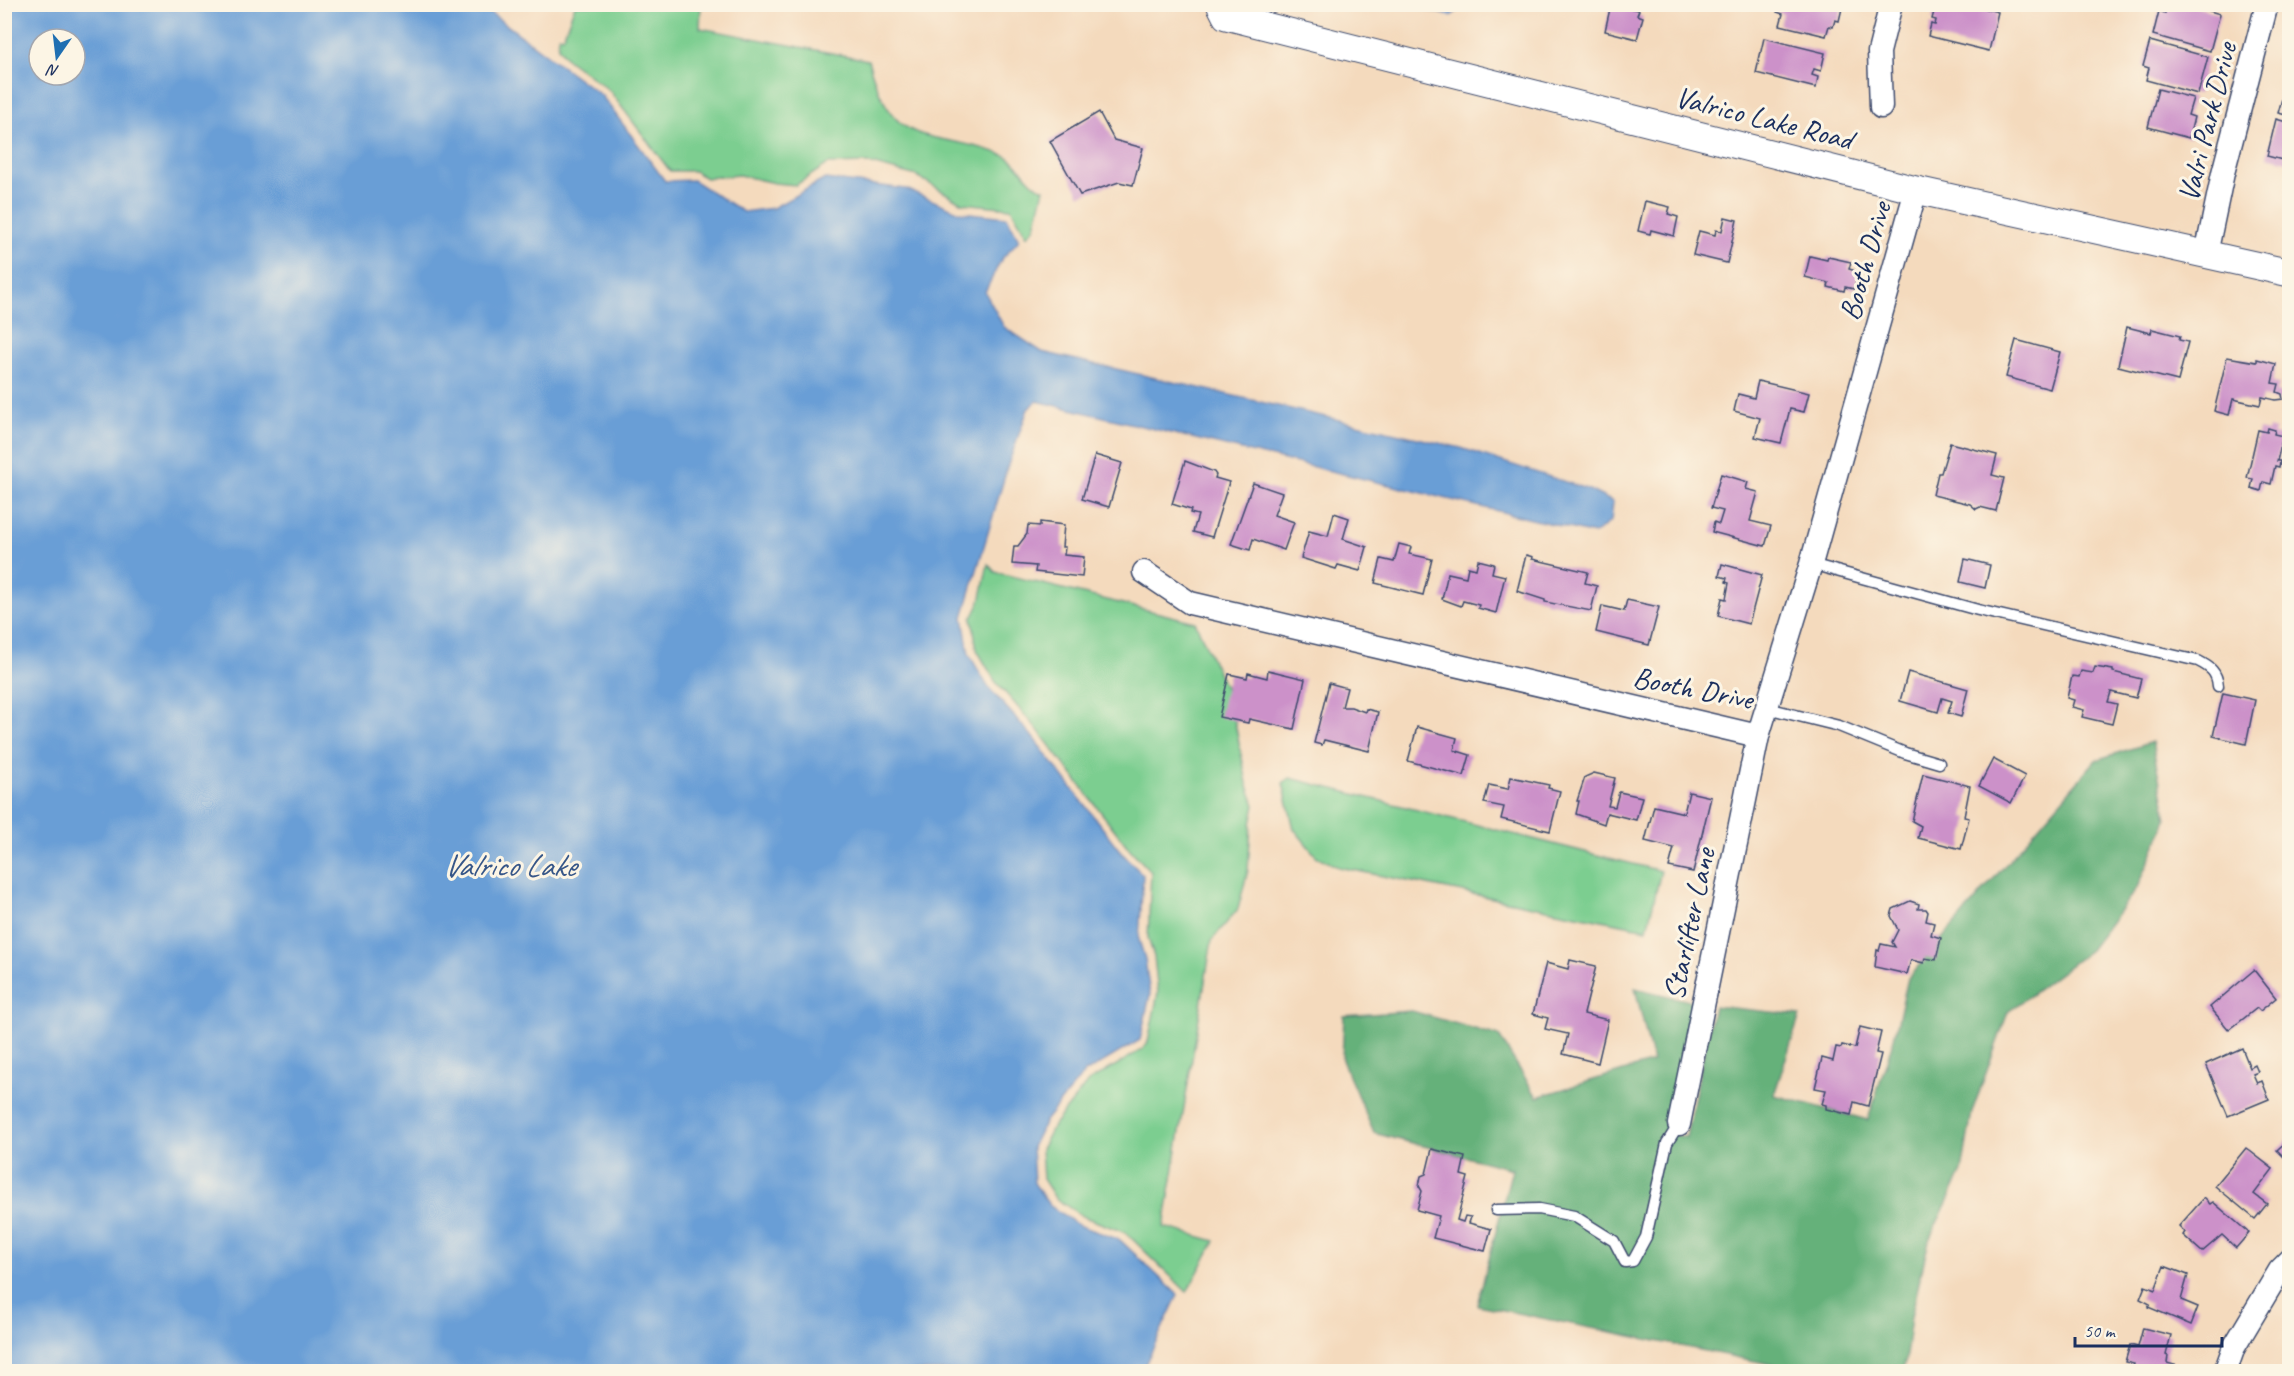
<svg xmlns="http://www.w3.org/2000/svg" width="2294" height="1376" font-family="Caveat,sans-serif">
	<rect width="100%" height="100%" fill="#fcf5e5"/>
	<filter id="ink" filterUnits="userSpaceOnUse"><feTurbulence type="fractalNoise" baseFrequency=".0167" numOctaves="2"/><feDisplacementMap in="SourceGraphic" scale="12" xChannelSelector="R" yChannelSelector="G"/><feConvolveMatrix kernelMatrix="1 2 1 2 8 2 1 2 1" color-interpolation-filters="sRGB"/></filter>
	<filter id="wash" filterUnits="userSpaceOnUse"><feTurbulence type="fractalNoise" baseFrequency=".008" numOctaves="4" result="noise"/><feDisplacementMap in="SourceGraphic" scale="24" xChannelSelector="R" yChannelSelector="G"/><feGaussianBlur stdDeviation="1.35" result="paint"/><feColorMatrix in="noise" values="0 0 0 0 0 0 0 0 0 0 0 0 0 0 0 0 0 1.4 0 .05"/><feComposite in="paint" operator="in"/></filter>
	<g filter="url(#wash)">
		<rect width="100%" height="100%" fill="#f4dabd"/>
		<!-- green -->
		<g fill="#7cce90" stroke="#4c7e77" stroke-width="1.5">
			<path d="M701,4l-1,24 168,32c27,98 63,66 138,96 11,5 17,18 26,26 3,3 8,5 12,7l-9,38 -8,9 -16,-28 -49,-5 -45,-27 -50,-13 -39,1 -32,21 -22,-2 -35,-8 -33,3 -12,-7h-24l-61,-81 -43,-32 -8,-11 1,-11 4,1 12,-32z"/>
			<polygon points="988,564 995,572 1195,622 1230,698 1247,783 1255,805 1251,824 1248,870 1238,909 1212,940 1164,1227 1215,1241 1187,1292 1126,1233 1082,1216 1055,1198 1043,1179 1041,1149 1053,1126 1088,1082 1143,1049 1148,1042 1158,993 1154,957 1148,938 1151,872 1127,846 1037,729 995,681 977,650 972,618 980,602"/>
			<polygon points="1290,778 1661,871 1647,929 1338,867 1316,856 1294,829 1283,783"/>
		</g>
		<!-- forest -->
		<polygon fill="#65b17a" stroke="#40706c" stroke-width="1.5" points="2152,742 2167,819 2139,885 2090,950 2008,1012 1972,1112 1962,1171 1929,1240 1911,1317 1904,1371 1804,1371 1477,1305 1512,1169 1374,1133 1342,1060 1344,1016 1412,1011 1499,1036 1537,1097 1653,1062 1635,988 1694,1002 1667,1133 1686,1137 1714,1006 1800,1015 1774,1095 1868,1120 1894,1038 1908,978 2096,760"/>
		<!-- water -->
		<g fill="#699ed6" stroke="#42669a" stroke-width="1.5" fill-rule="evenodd">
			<path d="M5,4l475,1 122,91 63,85 28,-1 50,32 30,-4 52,-29 81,10 54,23 47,5 12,23 -18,20 -16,32 19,35 38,25 419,96 126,41 26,13 -2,19 -17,13 -557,-133 -9,8 -19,53 -46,155 6,37 19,33 43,48 90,117 22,23 -4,65 6,19 5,36 -10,45 -57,34 -38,47 -13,26 2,36 15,22 29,20 42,15 58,55 -36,76h-1137zM39,39h36v36h-36z"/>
			<polygon points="1406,5 1465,5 1451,16"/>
		</g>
		<g id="blocks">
			<!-- building -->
			<g fill="#cc91c9">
				<polygon points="1611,4 1639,10 1637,15 1643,17 1637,39 1605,31"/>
				<polygon points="1779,4 1843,4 1839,21 1835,20 1833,27 1829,26 1826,36 1780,25 1783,14 1777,12"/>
				<polygon points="1936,4 1969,4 1998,12 1989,51 1928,36 1931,24 1935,25 1936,20 1932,19"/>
				<polygon points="2167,4 2186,4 2220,14 2210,51 2153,35 2159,11 2165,13"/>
				<polygon points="1764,38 1825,53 1821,71 1814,69 1812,75 1818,77 1816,88 1756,73"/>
				<polygon points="2150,41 2208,57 2198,94 2146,80 2149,68 2143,66"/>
				<polygon points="2289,74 2290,74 2290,116 2278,113"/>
				<polygon points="2158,89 2193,98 2188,115 2194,117 2189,138 2148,127"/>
				<polygon points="1099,112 1114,140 1143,148 1133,185 1119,182 1080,195 1050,141"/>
				<polygon points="2276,119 2290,123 2290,162 2267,156"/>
				<polygon points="1645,201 1670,207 1668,214 1678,217 1674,236 1651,230 1650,234 1638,231"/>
				<polygon points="1725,217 1737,220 1727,263 1693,255 1699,231 1715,235 1716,230 1722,231"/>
				<polygon points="1810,256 1827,260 1828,257 1851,262 1849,269 1859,272 1854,289 1845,287 1844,291 1828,287 1829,283 1805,277"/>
				<polygon points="2127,327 2151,333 2152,329 2180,336 2179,340 2188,342 2178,381 2118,366"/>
				<polygon points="2016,340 2060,352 2050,389 2006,377"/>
				<polygon points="2227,357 2257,362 2257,359 2276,364 2272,383 2279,384 2277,392 2282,394 2283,399 2275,400 2262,397 2260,405 2233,399 2229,415 2214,411"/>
				<polygon points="1758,381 1809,393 1804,412 1790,409 1781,443 1755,437 1760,418 1734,411 1738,394 1754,398"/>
				<polygon points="2268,428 2275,430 2274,434 2283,436 2277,461 2280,461 2279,467 2275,466 2271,484 2263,482 2261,491 2251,488 2253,479 2247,478 2258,430 2267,432"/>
				<polygon points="1950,443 1997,455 1992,475 2004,478 1996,511 1980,507 1976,509 1970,504 1933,495 1938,473 1941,473"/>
				<polygon points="1095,455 1122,463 1109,507 1082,499"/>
				<polygon points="1185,461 1214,472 1216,475 1215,478 1229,482 1212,537 1193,532 1198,515 1190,513 1191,510 1172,504"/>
				<polygon points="1721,474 1748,482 1746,489 1758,492 1750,521 1771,526 1765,546 1712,532 1714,522 1719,524 1723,511 1711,508"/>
				<polygon points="1253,483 1282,493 1274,515 1294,522 1284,550 1253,539 1250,550 1231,544"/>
				<polygon points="1334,513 1349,518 1343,539 1367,547 1360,571 1338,565 1336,569 1301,558 1309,531 1328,536"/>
				<polygon points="1040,522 1064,525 1062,547 1065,547 1064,555 1084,557 1082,577 1035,572 1036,566 1012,564 1014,546 1018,546 1027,534 1028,525 1040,526"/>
				<polygon points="1399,544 1411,547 1409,554 1432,559 1423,595 1375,583 1381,559 1394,562"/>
				<polygon points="1526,555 1533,557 1532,559 1588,572 1585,583 1597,586 1591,611 1545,602 1545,600 1517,591"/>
				<polygon points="1965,559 1990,565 1985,588 1960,582"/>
				<polygon points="1478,560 1494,564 1492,573 1505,576 1496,613 1478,608 1479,605 1463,601 1461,606 1442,599 1448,573 1466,577 1468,567 1476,569"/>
				<polygon points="1722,564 1762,575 1749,624 1718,616 1722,598 1726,599 1729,583 1726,582 1727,578 1719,576"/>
				<polygon points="1627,600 1659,607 1649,645 1596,632 1602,606 1624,611"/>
				<polygon points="2095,667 2113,670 2113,672 2141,679 2136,698 2111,692 2108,702 2117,704 2112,724 2082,717 2084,710 2072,707 2074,700 2067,698 2072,676 2079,677 2081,671 2093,673"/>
				<polygon points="1268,670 1305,679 1294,729 1249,719 1248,723 1219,717 1229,674 1247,678 1248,673 1267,678"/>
				<polygon points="1908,672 1968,689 1961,717 1948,713 1952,701 1942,698 1938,712 1900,701"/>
				<polygon points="1329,683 1347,688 1342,707 1351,707 1365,712 1366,709 1378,712 1369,751 1324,740 1322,745 1314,743"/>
				<polygon points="2223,693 2255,700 2246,744 2213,736"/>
				<polygon points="1417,727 1457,738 1454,750 1470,755 1464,776 1408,761"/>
				<polygon points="1993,759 2025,776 2011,803 1979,786"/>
				<polygon points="1594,773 1615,778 1608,806 1615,807 1619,792 1642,797 1636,820 1607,813 1604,824 1576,814 1579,801 1577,801 1585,777"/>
				<polygon points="1923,774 1970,786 1964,817 1969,818 1961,849 1918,838 1921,826 1912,821"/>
				<polygon points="1511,777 1549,785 1548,788 1560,791 1550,831 1501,819 1504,807 1484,803 1489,785 1508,789"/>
				<polygon points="1689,792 1711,797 1693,872 1669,867 1674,848 1645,841 1654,806 1684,813"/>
				<polygon points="1910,901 1919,904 1918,909 1926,909 1928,912 1926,921 1934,923 1931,935 1941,938 1936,960 1925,958 1924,963 1911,960 1907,974 1875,967 1877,950 1879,951 1881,944 1895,947 1892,942 1898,930 1891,916 1893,909"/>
				<polygon points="1570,960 1596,966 1584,1014 1608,1020 1598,1063 1563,1054 1568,1034 1545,1029 1548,1018 1533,1014 1546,963 1568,969"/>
				<polygon points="2254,970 2276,998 2260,1011 2257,1008 2229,1030 2210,1007"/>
				<polygon points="1860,1027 1881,1032 1876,1053 1881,1054 1868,1106 1854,1102 1851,1115 1826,1109 1826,1105 1822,1104 1826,1090 1815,1088 1822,1058 1833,1061 1836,1047 1841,1048 1842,1045 1855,1048"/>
				<polygon points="2242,1048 2250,1068 2255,1065 2258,1072 2253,1074 2257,1083 2262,1081 2269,1099 2228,1116 2206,1064"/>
				<polygon points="2290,1138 2290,1163 2277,1150"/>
				<polygon points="2246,1148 2273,1169 2254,1194 2267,1204 2255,1219 2215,1186"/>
				<polygon points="1432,1149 1465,1157 1461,1175 1468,1177 1457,1220 1463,1222 1465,1216 1471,1217 1469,1223 1491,1229 1485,1251 1433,1238 1439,1216 1417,1210 1422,1191 1419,1186 1421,1176 1426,1174"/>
				<polygon points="2204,1198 2210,1204 2213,1202 2249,1233 2236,1248 2222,1235 2202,1252 2183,1235 2185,1232 2179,1226"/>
				<polygon points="2164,1266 2188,1275 2181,1300 2198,1307 2191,1325 2148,1307 2150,1304 2140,1299 2145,1286 2155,1290"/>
				<polygon points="2143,1328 2171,1335 2166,1355 2168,1356 2167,1363 2178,1366 2177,1372 2132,1372 2134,1364 2125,1362 2130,1345 2138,1347"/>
			</g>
		</g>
	</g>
	<g filter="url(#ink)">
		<use href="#blocks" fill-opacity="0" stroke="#3c496c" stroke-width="1.5"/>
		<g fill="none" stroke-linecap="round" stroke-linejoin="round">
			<!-- service casing -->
			<g stroke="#3c496c" stroke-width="13">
				<g id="service">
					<path d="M1811,564l167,46 220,51c12,6 19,11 20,25"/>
					<polyline points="1767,708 1839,726 1905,753 1939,763"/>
					<polyline points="1496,1210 1539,1209 1574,1216 1614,1241 1625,1262 1633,1261 1646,1237 1667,1143 1679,1124"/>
				</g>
			</g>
			<!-- minor casing -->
			<g stroke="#3c496c" stroke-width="25">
				<g id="minor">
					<polyline points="1881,107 1879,52 1891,4"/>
					<polyline points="2206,254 2223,173 2267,4"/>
					<polyline points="1144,572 1190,603 1758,736"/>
					<polyline points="1679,1124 1758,736 1811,564 1916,190"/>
					<polyline points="2225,1372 2234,1347 2280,1270 2290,1260"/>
				</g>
			</g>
			<!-- tertiary casing -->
			<g stroke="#3c496c" stroke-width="29">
				<polyline id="tertiary" points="1220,4 1226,16 1916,190 2290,273"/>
			</g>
			<!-- service -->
			<use href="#service" stroke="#fff" stroke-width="10"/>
			<!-- minor -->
			<use href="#minor" stroke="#fff" stroke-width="22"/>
			<!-- tertiary -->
			<use href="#tertiary" stroke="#fff" stroke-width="27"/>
		</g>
	</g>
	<g text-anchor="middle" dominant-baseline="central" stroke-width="6" stroke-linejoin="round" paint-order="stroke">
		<!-- street labels -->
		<g font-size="30" fill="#1b2f5e" stroke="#fcf5e5">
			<text transform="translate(1764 118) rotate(14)">Valrico Lake Road</text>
			<text transform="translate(2207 122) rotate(-76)">Valri Park Drive</text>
			<text transform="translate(1865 261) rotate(-74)">Booth Drive</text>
			<text transform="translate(1693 688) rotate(11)">Booth Drive</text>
			<text transform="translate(1689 924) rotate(-78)">Starlifter Lane</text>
		</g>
		<!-- water labels -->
		<g font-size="32" font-style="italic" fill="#365688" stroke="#fcf5e5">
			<text x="509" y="865">Valrico Lake</text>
		</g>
	</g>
	<!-- margin -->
	<rect width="2294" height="1376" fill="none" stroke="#fcf5e5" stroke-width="24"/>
	<!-- north arrow -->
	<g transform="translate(57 57) rotate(194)"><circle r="28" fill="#fcf5e5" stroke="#a2a6af" stroke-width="1.5"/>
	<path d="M0-4.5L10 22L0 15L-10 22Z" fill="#1f6fb2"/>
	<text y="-9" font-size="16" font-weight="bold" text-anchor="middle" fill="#1b2f5e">N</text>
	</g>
	<!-- scale -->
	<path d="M2075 1337v9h147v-9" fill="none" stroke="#1b2f5e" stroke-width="3"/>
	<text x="2084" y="1337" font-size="18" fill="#1b2f5e" stroke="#fcf5e5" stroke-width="4.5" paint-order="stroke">50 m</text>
</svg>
